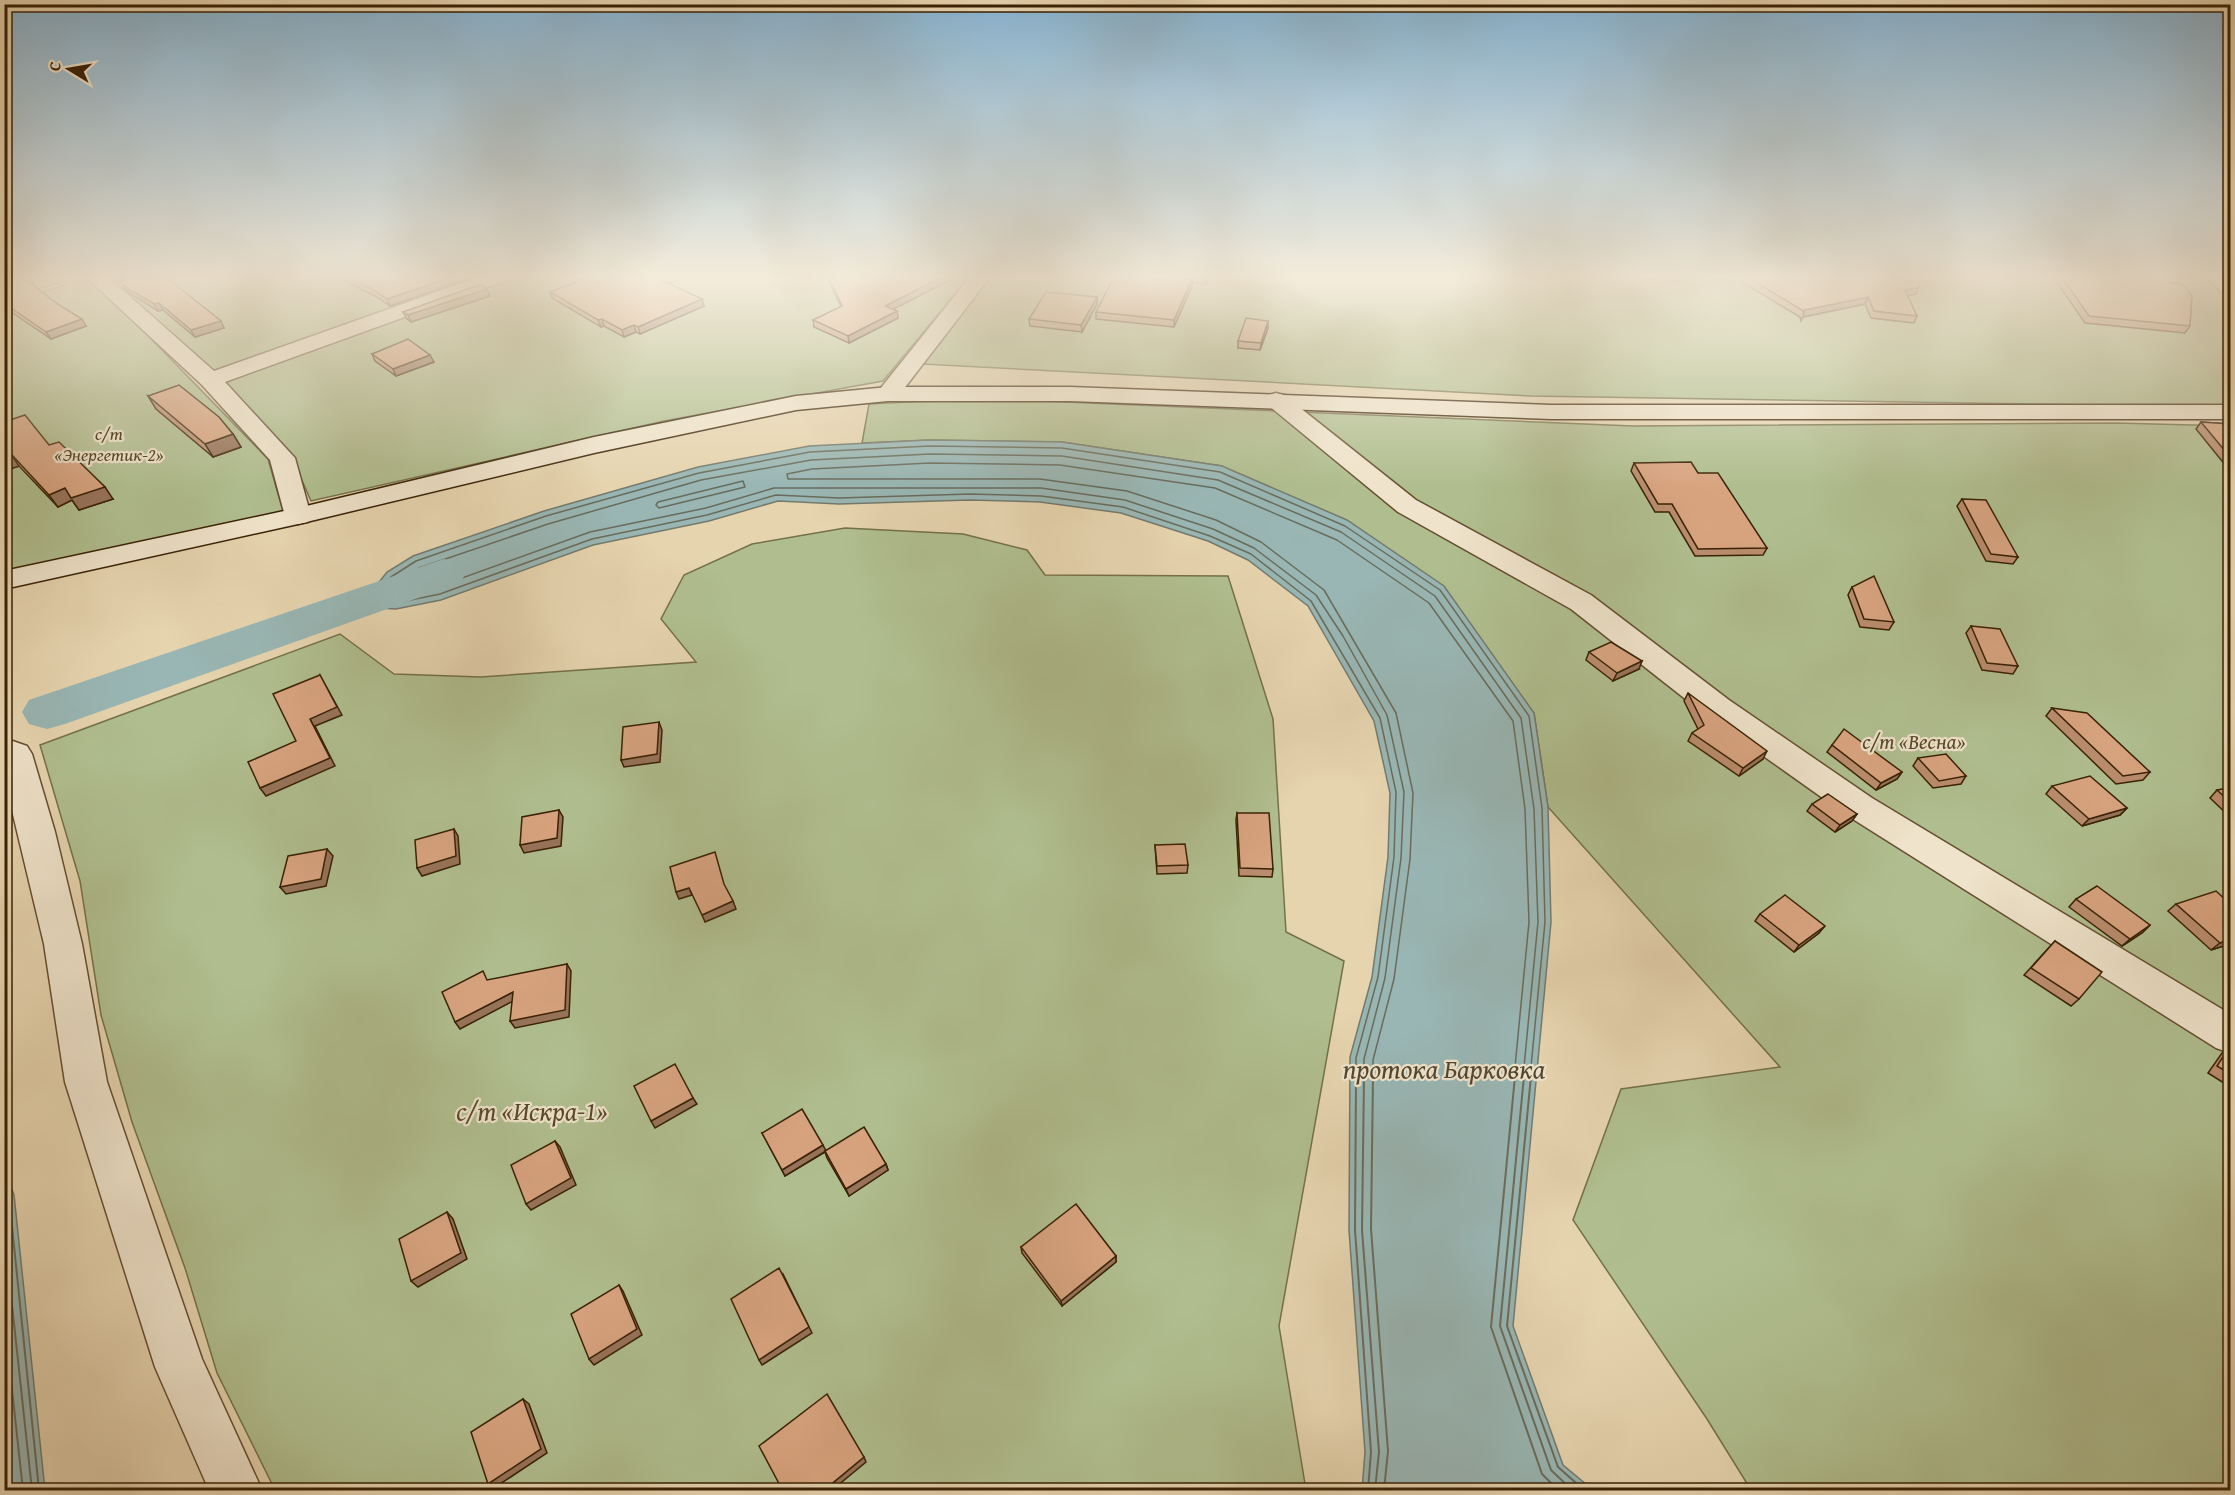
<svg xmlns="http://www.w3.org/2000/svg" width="2235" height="1495" font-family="'Gentium Book Plus',serif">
	<rect width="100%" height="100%" fill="#e6d4af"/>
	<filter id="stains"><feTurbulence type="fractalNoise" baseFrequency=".00333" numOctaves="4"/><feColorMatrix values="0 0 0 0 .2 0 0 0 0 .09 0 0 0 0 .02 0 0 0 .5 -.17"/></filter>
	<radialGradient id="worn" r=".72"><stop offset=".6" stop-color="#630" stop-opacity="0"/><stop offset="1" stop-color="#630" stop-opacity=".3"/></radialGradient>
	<!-- green -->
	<g fill="#b0be8f" stroke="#74704a" stroke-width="1.5">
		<polygon points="5,277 79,277 5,299"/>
		<polygon points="91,277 268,459 283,511 5,572 5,303"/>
		<polygon points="106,277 485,277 214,372"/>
		<polygon points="504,277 969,277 883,381 664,421 311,501 289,451 222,379"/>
		<polygon points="987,277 2205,277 2230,302 2230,407 1531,396 923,364"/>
		<polygon points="950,400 1040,401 1633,426 2116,423 2230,426 2230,1490 1751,1490 1707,1419 1573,1220 1621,1089 1780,1067 1548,807 1534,713 1222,466 1062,442 929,440 862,443 869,404"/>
		<polygon points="845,528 963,534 1027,550 1045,575 1228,576 1273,719 1286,932 1344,961 1279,1326 1306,1490 275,1490 217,1373 185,1268 132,1122 101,1015 80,881 40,745 340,634 394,674 481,677 696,662 661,619 684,575 752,544"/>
	</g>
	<!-- water -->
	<g fill="#99b6b4" stroke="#737a6e" stroke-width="1.5">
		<polygon points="929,440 1062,442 1222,466 1347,520 1444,586 1534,713 1548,807 1551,922 1513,1326 1563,1465 1593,1490 1362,1490 1365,1452 1349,1230 1350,1057 1372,977 1388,857 1390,793 1374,721 1308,606 1248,560 1208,541 1121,513 1040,502 970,500 839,504 778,501 709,521 593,545 441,600 396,609 377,608 376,586 387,572 413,556 544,511 698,467 809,446"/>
		<polygon points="4,1167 14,1195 45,1490 5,1490"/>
	</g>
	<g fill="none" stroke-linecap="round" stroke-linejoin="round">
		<!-- shore-far1 -->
		<g stroke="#696c5c" stroke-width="1.5">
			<polygon points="743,481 745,487 659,508 656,505 658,502"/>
			<polyline points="1356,1077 1356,1058 1378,977 1394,857 1396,792 1380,718 1311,601 1251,554 1210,536 1123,507 1041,496 970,494 839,498 776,495 707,515 592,539 440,594 396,603 385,602 382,588 391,577 416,561 546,516 699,473 810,452 930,446 1062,448 1220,472 1345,526 1440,590 1529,716 1542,808 1545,922 1530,1077"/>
			<polyline points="1364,1077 1364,1059 1385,978 1401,858 1404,792 1387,715 1343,636 1316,595 1254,548 1213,529 1125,500 1041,488 774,488 706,508 590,532 437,587 392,595 390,590 419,568 548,524 701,480 811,460 930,454 1062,456 1218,480 1341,532 1435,596 1521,718 1534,809 1538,922 1523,1077"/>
			<polyline points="1373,1077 1373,1060 1394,979 1410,859 1413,793 1396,713 1324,590 1261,542 1216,520 1127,491 1040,479 788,479 787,474 812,469 930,463 1060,465 1215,488 1337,540 1429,603 1513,721 1525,809 1529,922 1514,1077"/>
		</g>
		<!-- shore -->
		<g stroke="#696c5c" stroke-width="2">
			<polyline points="1356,1076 1355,1230 1371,1452 1368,1490"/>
			<polyline points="1364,1076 1362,1230 1379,1452 1375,1490"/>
			<polyline points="1373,1076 1371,1229 1388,1451 1384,1490"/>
			<polyline points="1515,1076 1491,1327 1542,1474 1558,1490"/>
			<polyline points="1524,1076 1500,1326 1551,1470 1572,1490"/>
			<polyline points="1531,1076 1507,1326 1558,1467 1584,1490"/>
			<polyline points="4,1185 9,1197 39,1490"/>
			<polyline points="4,1231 32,1490"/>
			<polyline points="4,1317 23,1490"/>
		</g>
		<!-- river -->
		<polygon fill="#99b6b4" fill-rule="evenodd" points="444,559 460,563 466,573 460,583 65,724 47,729 29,724 22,712 29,700"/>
		<!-- street casing -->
		<g stroke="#644e30" stroke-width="3">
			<g id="street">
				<polygon points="86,277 108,277 214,371 479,277 507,277 504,281 225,382 295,458 311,516 308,522 298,524 288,522 285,516 270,460 202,385"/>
				<polygon points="970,277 990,277 896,399 880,399 876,394 880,389"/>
				<polygon points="2208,277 2229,277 2230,295 2223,293"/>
				<polygon points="1276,393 1284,395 1416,500 1591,595 1729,700 1872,798 2230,1014 2230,1053 2216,1048 1848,816 1707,716 1571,609 1398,512 1268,405 1264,400 1268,395"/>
				<polygon points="4,738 27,746 32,754 55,832 82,944 107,1082 202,1359 262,1490 209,1490 155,1367 65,1082 44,944 4,777"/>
			</g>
		</g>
		<!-- secondary casing -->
		<g stroke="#392105" stroke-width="3">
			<polygon id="secondary" points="888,387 1070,387 1551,405 2230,405 2230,419 1551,419 1070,401 888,401 796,410 594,453 298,524 4,589 4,571 298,508 594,437 796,396"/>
		</g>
		<!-- street -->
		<use href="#street" fill="#efe3cb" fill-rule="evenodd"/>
		<!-- secondary -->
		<use href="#secondary" fill="#efe3cb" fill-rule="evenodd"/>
	</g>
	<!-- wall -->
	<g fill="#ba8d6e" stroke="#392105" stroke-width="1.5">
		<polygon points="4,277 56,303 86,326 51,339 4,307"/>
		<polygon points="115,277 166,277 224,328 195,337 163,310 158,311 131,294 124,288 121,281"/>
		<polygon points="337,277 466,277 467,279 390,306 375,296"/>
		<polygon points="828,277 956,277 892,309 897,311 898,318 849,343 814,327 813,320 841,307 829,281"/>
		<polygon points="1175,277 1210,277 1206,284 1192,282 1192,286 1174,327 1096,319 1096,312"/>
		<polygon points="1624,277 1682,277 1680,282"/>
		<polygon points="1742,277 1772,277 1787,278 1787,277 1878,277 1919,287 1916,294 1907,296 1917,316 1914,323 1871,318 1865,304 1803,317 1801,321 1800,317 1740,281"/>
		<polygon points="2053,277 2165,277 2190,326 2185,333 2085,323"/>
		<polygon points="669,283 704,306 640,334 636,332 624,337 604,326 601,327 552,298 550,292"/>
		<polygon points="490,296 411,322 407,319 403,312"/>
		<polygon points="1097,297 1097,304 1082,332 1030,326 1029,319"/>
		<polygon points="1268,328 1260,350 1238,348 1238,341"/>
		<polygon points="372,354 434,362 396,376 375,361"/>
		<polygon points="148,396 233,434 241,447 213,457 156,409"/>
		<polygon points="4,422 49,445 113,499 79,510 72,500 58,507 19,466 4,471"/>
		<polygon points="2201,422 2230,424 2230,466 2226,466 2196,429"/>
		<polygon points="1634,463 1698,473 1767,548 1763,555 1695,556 1669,512 1655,512 1631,471"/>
		<polygon points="1962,499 2018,557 2013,564 1986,561 1957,506"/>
		<polygon points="1852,587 1894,622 1889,630 1860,627 1848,595"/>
		<polygon points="1971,626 2018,666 2013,674 1982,670 1966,633"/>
		<polygon points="1589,652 1639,669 1613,681 1586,660"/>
		<polygon points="1688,693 1763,759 1739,776 1688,741 1692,733 1698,729 1684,701"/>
		<polygon points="2052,708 2150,772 2143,780 2116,784 2046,716"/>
		<polygon points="1832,745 1902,772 1897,779 1876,790 1827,752"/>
		<polygon points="1918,758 1966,776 1961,784 1933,788 1913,766"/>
		<polygon points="2052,786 2127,808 2120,815 2082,826 2046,794"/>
		<polygon points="2230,788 2230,817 2210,798 2217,790"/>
		<polygon points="1812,804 1857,814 1852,821 1835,832 1807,811"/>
		<polygon points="1237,813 1273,869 1272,877 1239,876 1236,820"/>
		<polygon points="1155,845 1188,865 1187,873 1157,874"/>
		<polygon points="2076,899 2150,925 2142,933 2122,946 2069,907"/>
		<polygon points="2176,904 2230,944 2211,950 2168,911"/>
		<polygon points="1760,914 1819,933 1794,952 1755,921"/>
		<polygon points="2055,941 2079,999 2071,1006 2024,975"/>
		<polygon points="2230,1046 2230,1087 2208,1073 2222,1053"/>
		<polygon points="762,1133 826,1151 886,1164 888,1170 849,1196 827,1158 825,1152 785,1176"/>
		<polygon points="1021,1247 1116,1256 1116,1262 1062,1306 1022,1253"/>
	</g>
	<!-- shaded-wall -->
	<g fill="#97735a" stroke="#392105" stroke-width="1.5">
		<polygon points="452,277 466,277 467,279 390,306 387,299"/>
		<polygon points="668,277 685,277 663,286 661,280"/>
		<polygon points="942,277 956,277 886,313 885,306"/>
		<polygon points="1207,277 1210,277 1206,284 1206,278"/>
		<polygon points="1192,279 1192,286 1174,327 1174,320"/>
		<polygon points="1919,287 1916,294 1901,297 1905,290"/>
		<polygon points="487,289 490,296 411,322 408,315"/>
		<polygon points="1097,297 1097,304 1082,332 1081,325"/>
		<polygon points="1868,297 1865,304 1803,317 1804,310"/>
		<polygon points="702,299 704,306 640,334 638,327"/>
		<polygon points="159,303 163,310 158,311 154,304"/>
		<polygon points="897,311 898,318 849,343 848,336"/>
		<polygon points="82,319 86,326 51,339 46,332"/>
		<polygon points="602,319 604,326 601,327 598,320"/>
		<polygon points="221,321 224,328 195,337 191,330"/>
		<polygon points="1268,321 1268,328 1260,350 1261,343"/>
		<polygon points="634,325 636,332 624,337 622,330"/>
		<polygon points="430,355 434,362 396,376 393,369"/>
		<polygon points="233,434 241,447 213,457 205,444"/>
		<polygon points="11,454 19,466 4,471 4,457"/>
		<polygon points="105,487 113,499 79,510 72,500 58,507 49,495 65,488"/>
		<polygon points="1642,661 1639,669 1613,681 1617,673"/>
		<polygon points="320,675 342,715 315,726 335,766 266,796 260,788 330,758 310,719"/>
		<polygon points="659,722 662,730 660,762 624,767 621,760"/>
		<polygon points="1767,751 1763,759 1739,776 1743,768"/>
		<polygon points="1902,772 1897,779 1876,790 1881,783"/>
		<polygon points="2127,808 2120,815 2082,826 2089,819"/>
		<polygon points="559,810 563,817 561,846 524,853 520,845"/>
		<polygon points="1857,814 1852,821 1835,832 1840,825"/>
		<polygon points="454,829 458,836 460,864 422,876 417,868"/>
		<polygon points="327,849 333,856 326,886 286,894 280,887"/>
		<polygon points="689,888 692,895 679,899 676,892"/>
		<polygon points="733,901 736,909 705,922 702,915"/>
		<polygon points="2150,925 2142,933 2122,946 2130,939"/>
		<polygon points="1825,926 1819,933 1794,952 1799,945"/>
		<polygon points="2230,939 2230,944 2211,950 2220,943"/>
		<polygon points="567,964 571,971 569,1017 515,1028 510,1021"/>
		<polygon points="513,992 517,999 460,1029 455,1022"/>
		<polygon points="693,1098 697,1104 655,1128 651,1121"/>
		<polygon points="555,1141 560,1147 576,1185 531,1210 526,1204"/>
		<polygon points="823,1145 826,1151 785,1176 782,1170"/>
		<polygon points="886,1164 888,1170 849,1196 846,1189"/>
		<polygon points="447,1212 453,1219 467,1259 418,1287 411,1281"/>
		<polygon points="1116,1256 1116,1262 1062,1306 1061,1301"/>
		<polygon points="783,1274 812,1333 762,1365 759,1360"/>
		<polygon points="619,1285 623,1291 642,1335 594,1365 589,1359"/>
		<polygon points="523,1399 529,1404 547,1453 494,1488 488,1484"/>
		<polygon points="864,1457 866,1462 831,1491 823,1491"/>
	</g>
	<!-- building -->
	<g fill="#d8a480" stroke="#392105" stroke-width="1.5">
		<polygon points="4,277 23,277 56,303 82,319 46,332 4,303"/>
		<polygon points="119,277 166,277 221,321 191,330 159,303 154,304 127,288 120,281 124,280"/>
		<polygon points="348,277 452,277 387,299 372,289"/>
		<polygon points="589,277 668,277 661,280 702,299 638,327 634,325 622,330 602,319 598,320 550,292"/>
		<polygon points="829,277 942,277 885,306 897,311 848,336 813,320 842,306"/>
		<polygon points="1114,277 1167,277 1192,279 1174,320 1096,312"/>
		<polygon points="1747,277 1772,277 1792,279 1792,277 1878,277 1919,282 1919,287 1905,290 1917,316 1874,311 1868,297 1804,310 1804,314 1802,310"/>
		<polygon points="2062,277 2165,277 2170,283 2182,284 2192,296 2190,326 2089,316"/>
		<polygon points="481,284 487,289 408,315 403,312"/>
		<polygon points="1046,292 1097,297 1081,325 1029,319"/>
		<polygon points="1246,318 1268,321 1261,343 1238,341"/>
		<polygon points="408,339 430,355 393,369 372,354"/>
		<polygon points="179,385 219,417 233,434 205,444 148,396"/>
		<polygon points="25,415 49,445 59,442 105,487 71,498 65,488 49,495 11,454 4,457 4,422"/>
		<polygon points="2201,422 2230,424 2230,457"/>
		<polygon points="1691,462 1698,473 1718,473 1767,548 1698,549 1672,504 1658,504 1634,463"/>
		<polygon points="1962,499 1986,500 2018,557 1991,554"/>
		<polygon points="1874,576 1894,622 1864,619 1852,587"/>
		<polygon points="1971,626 2000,629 2018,666 1987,663"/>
		<polygon points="1611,642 1642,661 1617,673 1589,652"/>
		<polygon points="320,675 337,707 310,719 330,758 260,788 248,762 296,741 273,694"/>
		<polygon points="1688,693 1767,751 1743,768 1692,733 1704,725"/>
		<polygon points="2052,708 2087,713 2150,772 2123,776"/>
		<polygon points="659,722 657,754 621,760 623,727"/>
		<polygon points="1844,729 1902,772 1881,783 1832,745"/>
		<polygon points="1946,754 1966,776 1939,781 1918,758"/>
		<polygon points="2090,776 2127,808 2089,819 2052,786"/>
		<polygon points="2230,788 2230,802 2217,790"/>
		<polygon points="1828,794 1857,814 1840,825 1812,804"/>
		<polygon points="559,810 557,838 520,845 522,817"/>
		<polygon points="1237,813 1269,813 1273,869 1240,868"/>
		<polygon points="454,829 456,856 417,868 415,840"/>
		<polygon points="1185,844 1188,865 1157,866 1155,845"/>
		<polygon points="327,849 321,879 280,887 288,856"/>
		<polygon points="715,852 724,884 733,901 702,915 689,888 676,892 670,867"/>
		<polygon points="2097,886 2150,925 2130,939 2076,899"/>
		<polygon points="2216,891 2230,904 2230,939 2220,943 2176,904"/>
		<polygon points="1785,895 1825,926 1799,945 1760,914"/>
		<polygon points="2055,941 2102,972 2079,999 2031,968"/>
		<polygon points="567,964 565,1010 510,1021 513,992 455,1022 442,992 483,971 487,980"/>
		<polygon points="2230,1046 2230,1074 2217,1066"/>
		<polygon points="675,1064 693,1098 651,1121 634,1086"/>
		<polygon points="802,1109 823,1145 782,1170 762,1133"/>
		<polygon points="864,1127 886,1164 846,1189 825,1151"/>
		<polygon points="555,1141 571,1178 526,1204 511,1165"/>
		<polygon points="1076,1204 1116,1256 1061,1301 1021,1247"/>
		<polygon points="447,1212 461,1253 411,1281 399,1239"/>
		<polygon points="779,1268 809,1327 759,1360 731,1299"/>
		<polygon points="619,1285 637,1329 589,1359 571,1314"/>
		<polygon points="827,1394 864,1457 823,1491 783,1491 759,1446"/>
		<polygon points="523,1399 541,1449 488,1484 471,1432"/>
	</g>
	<!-- sky -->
	<linearGradient id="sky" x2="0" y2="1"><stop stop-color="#88b5d3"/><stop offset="0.57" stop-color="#f4ecdb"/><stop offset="1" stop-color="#f4ecdb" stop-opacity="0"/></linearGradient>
	<rect width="2235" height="486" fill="url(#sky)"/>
	<g text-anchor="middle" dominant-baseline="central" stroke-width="4.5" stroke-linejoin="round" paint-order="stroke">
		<!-- far-park labels -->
		<g font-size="18" font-style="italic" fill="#574828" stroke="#efe3cb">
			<text x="109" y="433">с/т<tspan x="109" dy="21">«Энергетик-2»</tspan></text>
		</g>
		<!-- park labels -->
		<g font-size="21" font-style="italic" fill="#574828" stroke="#efe3cb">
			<text x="1914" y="741">с/т «Весна»</text>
		</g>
		<!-- near-park labels -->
		<g font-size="26" font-style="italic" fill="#574828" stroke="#efe3cb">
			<text x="532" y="1110">с/т «Искра-1»</text>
		</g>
		<!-- near-water labels -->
		<g font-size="27" font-style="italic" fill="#514631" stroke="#efe3cb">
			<text x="1444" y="1068">протока Барковка</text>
		</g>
	</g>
	<!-- margin -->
	<rect width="2235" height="1495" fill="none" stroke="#e6d4af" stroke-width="24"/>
	<rect x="6" y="6" width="2223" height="1483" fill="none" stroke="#392105" stroke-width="3"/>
	<rect x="12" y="12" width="2211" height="1471" fill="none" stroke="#392105" stroke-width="1.5"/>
	<!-- north arrow -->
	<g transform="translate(69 69) rotate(281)" stroke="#efe3cb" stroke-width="4.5" paint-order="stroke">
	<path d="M0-4.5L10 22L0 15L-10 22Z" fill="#392105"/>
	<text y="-9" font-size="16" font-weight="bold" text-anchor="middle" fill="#392105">С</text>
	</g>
	<rect width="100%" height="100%" filter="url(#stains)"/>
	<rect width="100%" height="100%" fill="url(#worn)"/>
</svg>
